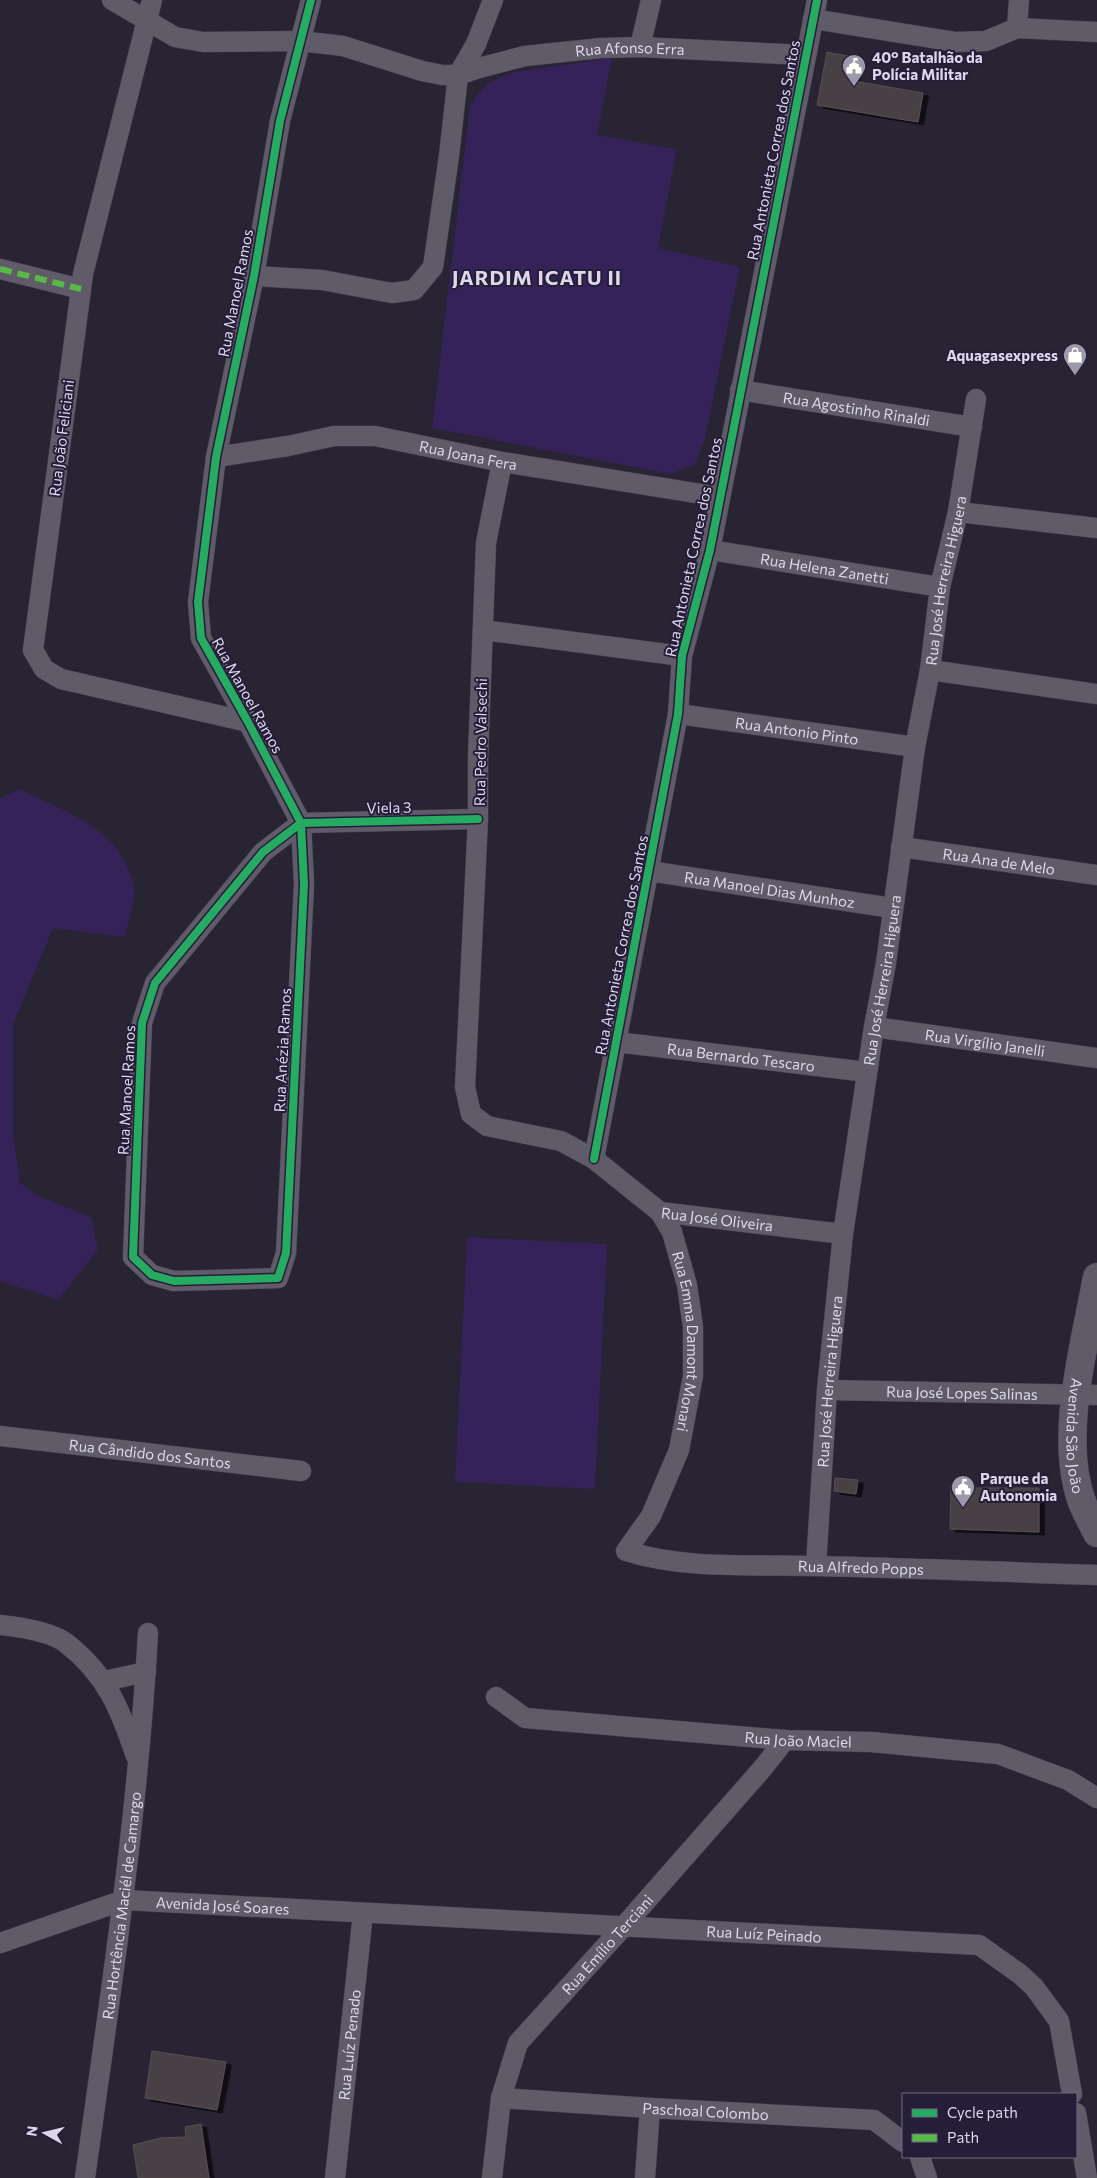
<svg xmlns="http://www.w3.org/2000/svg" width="1097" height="2178" font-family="Commissioner,sans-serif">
	<defs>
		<filter id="shadow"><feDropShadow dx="5.5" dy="3" stdDeviation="0" flood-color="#0009"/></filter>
	</defs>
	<rect width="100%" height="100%" fill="#292433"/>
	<!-- green -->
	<g fill="#352258">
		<polygon points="612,58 597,135 677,149 658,248 740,267 705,438 695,464 671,474 432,428 470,105 487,83 513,72"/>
		<path d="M19,789c48,24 103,39 115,98 2,12 -7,38 -9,50l-72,-9 -40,97v107l7,51 18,13 53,21 7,33 -40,50 -58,-19v-482z"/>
		<polygon points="467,1237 607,1244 595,1489 455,1482"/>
	</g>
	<!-- building -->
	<g fill="#474044" stroke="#564f51" filter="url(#shadow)">
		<polygon points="827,52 858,58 854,81 923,93 918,122 817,105"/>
		<polygon points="835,1478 858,1480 856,1494 834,1491"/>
		<polygon points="951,1485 977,1488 1039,1488 1039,1532 950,1529"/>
		<polygon points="152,2051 226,2062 217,2110 145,2098"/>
		<polygon points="201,2124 209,2178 138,2178 133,2145 160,2138 186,2137 185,2127"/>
	</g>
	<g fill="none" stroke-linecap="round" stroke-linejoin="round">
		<!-- street casing -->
		<g stroke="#464250" stroke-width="21">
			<g id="street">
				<path id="s1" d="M112,0l63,37 28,5 97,-1 43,5 79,25 20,4h16l21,-7 46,-12 76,-8 39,-1 165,8"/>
				<polyline points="152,0 83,274 33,650 44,669 61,679 248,722"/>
				<polyline points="311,0 280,121 254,276 216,457 198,602 201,638 248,722 301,823 263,852 155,983 142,1023 133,1257 152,1275 174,1281 278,1278 286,1253 304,884 301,823 478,819"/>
				<polyline points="813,19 956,42 986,41 1017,28 1097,32"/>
				<polyline points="1017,28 1019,0"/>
				<polyline points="640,47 651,0"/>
				<polyline points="0,269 81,289"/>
				<polyline points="254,276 322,280 392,293 414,290 433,267 449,156 458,75 476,44 493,0"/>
				<path id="s2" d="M740,390l232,37"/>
				<path id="s3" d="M216,457l72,-11 46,-10h41l127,26 218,35"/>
				<path id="s4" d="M502,462l-16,81 -8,215v61l-13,268 6,27 16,12 74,15 33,18 66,53 183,22"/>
				<polyline points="958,512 1097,528"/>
				<path id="s5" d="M710,550l230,37"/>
				<polyline points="483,630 682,656"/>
				<polyline points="930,670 1097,694"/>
				<path id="s6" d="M678,714l237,33"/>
				<path id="s7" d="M901,847l196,28"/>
				<path id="s8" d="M649,871l243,37"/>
				<path id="s9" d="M874,1027l223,31"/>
				<path id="s10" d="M616,1042l251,30"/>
				<polyline points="594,1159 678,714 682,656 710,550 817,0"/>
				<path id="s11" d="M660,1212l12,20 15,53 6,42v49l-14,74 -28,66 -25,35c61,19 127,13 191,15 93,2 187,6 280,9"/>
				<path id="s12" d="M827,1390l270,5"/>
				<path id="s13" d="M0,1436l301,35"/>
				<path id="s14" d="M816,1566l11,-176 16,-156 31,-207 12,-64 29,-216 15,-77 10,-83 18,-75 18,-113"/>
				<path d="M0,1625c19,2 51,7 66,18 41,32 54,66 70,113"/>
				<polyline points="104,1681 146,1672"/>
				<path id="s15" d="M496,1697l29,21 260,22 86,2 127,12 70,26 29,18"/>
				<path id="s16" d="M0,1943l124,-43 855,45 41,29 14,13 25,34 13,73"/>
				<path id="s17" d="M501,2098l149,10 224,12 29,22"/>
				<polyline points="1076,2113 1087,2178"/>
				<polyline points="920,2157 927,2178"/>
				<path id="s18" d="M85,2178c25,-181 53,-362 63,-545"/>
				<path id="s19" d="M335,2178l28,-265"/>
				<path id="s20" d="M492,2178l9,-80 17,-55 106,-117 138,-157 23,-29"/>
				<polyline points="645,2178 650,2108"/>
			</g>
		</g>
		<!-- secondary casing -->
		<g stroke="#464250" stroke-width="29">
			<g id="secondary">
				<path id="s21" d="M1097,1277c-12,67 -39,160 -15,225 4,10 10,21 15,31"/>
			</g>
		</g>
		<!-- street -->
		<use href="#street" stroke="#5f5b68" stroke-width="20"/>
		<!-- secondary -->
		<use href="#secondary" stroke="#5f5b68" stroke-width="28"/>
		<!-- quiet -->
		<polyline stroke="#58b947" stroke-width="6" stroke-dasharray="12 6" stroke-linecap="butt" points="0,269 81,289"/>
		<!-- cycleway casing -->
		<g stroke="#261e39" stroke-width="11">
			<g id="cycleway">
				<polyline points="311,0 280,121 254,276 216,457 198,602 201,638 248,722 301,823 263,852 155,983 142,1023 133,1257 152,1275 174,1281 278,1278 286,1253 304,884 301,823 478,819"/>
				<polyline points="594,1159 678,714 682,656 710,550 817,0"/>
			</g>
		</g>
		<!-- cycleway -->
		<use href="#cycleway" stroke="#26ab63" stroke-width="8"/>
	</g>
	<!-- icons -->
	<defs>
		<g id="civic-pin" transform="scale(1.25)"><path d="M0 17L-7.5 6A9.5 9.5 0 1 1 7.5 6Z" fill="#9d99aa" stroke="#261e39"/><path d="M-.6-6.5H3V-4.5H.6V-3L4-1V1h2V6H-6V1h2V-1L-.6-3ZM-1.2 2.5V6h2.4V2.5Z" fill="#fff"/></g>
		<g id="shop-pin" transform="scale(1.25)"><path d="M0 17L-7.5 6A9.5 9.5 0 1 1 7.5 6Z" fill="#9d99aa" stroke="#261e39"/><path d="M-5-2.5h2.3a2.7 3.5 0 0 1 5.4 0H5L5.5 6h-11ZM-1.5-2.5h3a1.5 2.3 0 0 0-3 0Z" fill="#fff"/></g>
	</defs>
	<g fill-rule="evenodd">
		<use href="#civic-pin" x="854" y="66"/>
		<use href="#shop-pin" x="1075" y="355"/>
		<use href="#civic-pin" x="963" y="1487"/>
	</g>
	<g text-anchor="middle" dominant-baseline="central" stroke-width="4" stroke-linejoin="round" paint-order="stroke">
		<!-- street labels -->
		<g font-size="15" fill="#dcd8ea" stroke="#261e39">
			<text stroke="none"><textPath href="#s1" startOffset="536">Rua Afonso Erra</textPath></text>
			<text transform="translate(773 150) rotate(-79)">Rua Antonieta Correa dos Santos</text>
			<text transform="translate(235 293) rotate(-79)">Rua Manoel Ramos</text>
			<text stroke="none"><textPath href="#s2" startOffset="118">Rua Agostinho Rinaldi</textPath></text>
			<text transform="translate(61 438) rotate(-83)">Rua João Feliciani</text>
			<text stroke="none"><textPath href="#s3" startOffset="256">Rua Joana Fera</textPath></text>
			<text transform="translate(693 547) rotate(-78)">Rua Antonieta Correa dos Santos</text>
			<text stroke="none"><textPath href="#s5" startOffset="116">Rua Helena Zanetti</textPath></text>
			<text stroke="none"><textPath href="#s14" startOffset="995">Rua José Herreira Higuera</textPath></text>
			<text transform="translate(248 695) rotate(61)">Rua Manoel Ramos</text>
			<text stroke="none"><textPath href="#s6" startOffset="120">Rua Antonio Pinto</textPath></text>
			<text transform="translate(480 742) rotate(-89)">Rua Pedro Valsechi</text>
			<text transform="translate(389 807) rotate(-1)">Viela 3</text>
			<text stroke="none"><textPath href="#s7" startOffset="99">Rua Ana de Melo</textPath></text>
			<text stroke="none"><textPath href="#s8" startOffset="122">Rua Manoel Dias Munhoz</textPath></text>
			<text transform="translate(621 945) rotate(-79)">Rua Antonieta Correa dos Santos</text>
			<text stroke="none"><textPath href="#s14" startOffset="590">Rua José Herreira Higuera</textPath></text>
			<text stroke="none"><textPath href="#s9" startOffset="112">Rua Virgílio Janelli</textPath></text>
			<text transform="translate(282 1050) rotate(-87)">Rua Anézia Ramos</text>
			<text stroke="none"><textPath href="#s10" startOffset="126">Rua Bernardo Tescaro</textPath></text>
			<text transform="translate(126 1090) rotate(-87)">Rua Manoel Ramos</text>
			<text stroke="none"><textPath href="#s4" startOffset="930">Rua José Oliveira</textPath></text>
			<text stroke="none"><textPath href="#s11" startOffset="135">Rua Emma Damont Monari</textPath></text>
			<text stroke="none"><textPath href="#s14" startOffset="185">Rua José Herreira Higuera</textPath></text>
			<text stroke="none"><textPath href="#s12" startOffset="135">Rua José Lopes Salinas</textPath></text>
			<text stroke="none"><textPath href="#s21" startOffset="161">Avenida São João</textPath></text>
			<text stroke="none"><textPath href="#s13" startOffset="151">Rua Cândido dos Santos</textPath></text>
			<text stroke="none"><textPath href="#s11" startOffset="596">Rua Alfredo Popps</textPath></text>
			<text stroke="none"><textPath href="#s15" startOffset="310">Rua João Maciel</textPath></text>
			<text stroke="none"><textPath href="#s16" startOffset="230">Avenida José Soares</textPath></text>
			<text stroke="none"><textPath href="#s18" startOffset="275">Rua Hortência Maciél de Camargo</textPath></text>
			<text stroke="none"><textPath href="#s16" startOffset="772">Rua Luíz Peinado</textPath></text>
			<text stroke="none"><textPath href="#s20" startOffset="271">Rua Emílio Terciani</textPath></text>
			<text stroke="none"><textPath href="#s19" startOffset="134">Rua Luíz Penado</textPath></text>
			<text stroke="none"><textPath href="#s17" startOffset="205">Paschoal Colombo</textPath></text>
		</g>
		<!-- poi labels -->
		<g font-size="15" font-weight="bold" fill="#dcd8ea" stroke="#261e39" text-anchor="start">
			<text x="872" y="57">40° Batalhão da<tspan x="872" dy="17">Polícia Militar</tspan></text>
			<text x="1058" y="355" text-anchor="end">Aquagasexpress</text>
			<text x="980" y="1478">Parque da<tspan x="980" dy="17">Autonomia</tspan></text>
		</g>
		<!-- district labels -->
		<g font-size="20" font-weight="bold" letter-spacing="1" fill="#dcd8ea" stroke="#261e39">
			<text x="537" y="277">JARDIM ICATU II</text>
		</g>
	</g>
	<!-- legend -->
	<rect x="902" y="2093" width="175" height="65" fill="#261e39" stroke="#6f6880"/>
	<rect x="912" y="2109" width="25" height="8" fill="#26ab63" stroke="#6f6880"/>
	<text x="947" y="2118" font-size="15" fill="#dcd8ea">Cycle path</text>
	<rect x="912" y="2134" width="25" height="8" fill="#58b947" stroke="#6f6880"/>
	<text x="947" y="2143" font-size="15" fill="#dcd8ea">Path</text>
	<!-- north arrow -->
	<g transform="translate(45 2133) rotate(278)" stroke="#261e39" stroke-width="4" paint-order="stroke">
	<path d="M0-4L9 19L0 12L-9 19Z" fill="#dcd8ea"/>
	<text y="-8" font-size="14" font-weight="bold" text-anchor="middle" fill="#dcd8ea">N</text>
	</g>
</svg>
